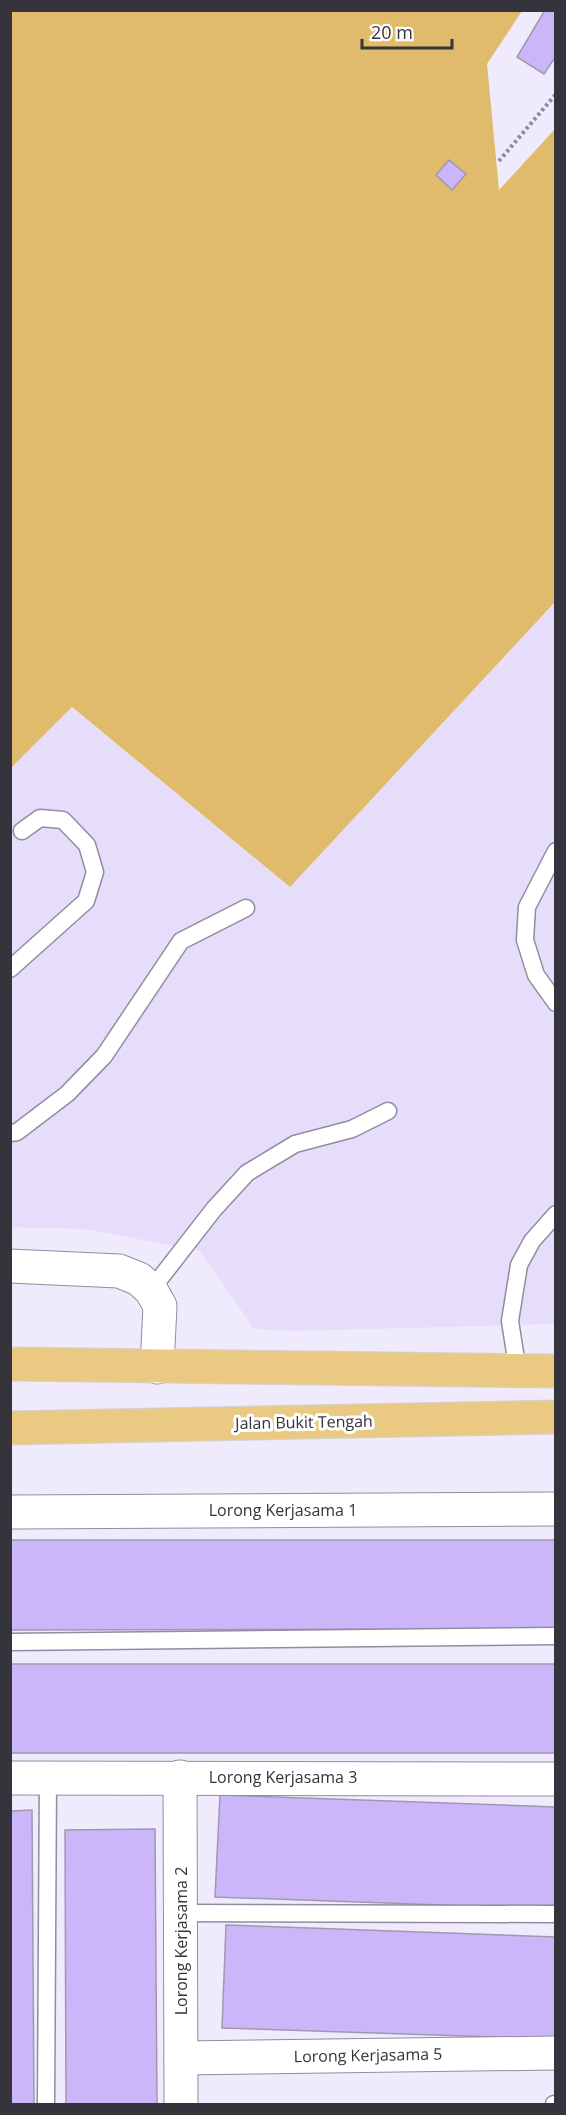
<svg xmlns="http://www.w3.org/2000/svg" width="566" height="2115" font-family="'Open Sans',sans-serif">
	<rect width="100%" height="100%" fill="#efeafc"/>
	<!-- built -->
	<polygon fill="#e6ddfb" points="555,602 555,1324 293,1331 254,1329 200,1251 85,1229 11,1227 11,768 71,707 290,887"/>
	<!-- green -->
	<polygon fill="#e0bb6b" points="11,11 522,11 487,64 499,190 555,129 555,602 290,887 72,707 11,768"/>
	<!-- building -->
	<g fill="#cbb6f9" stroke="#9f99ae" stroke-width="1.5">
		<polygon points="545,10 556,10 556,56 544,74 517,57"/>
		<polygon points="449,160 466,174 452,190 436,175"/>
		<polygon points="10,1540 556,1540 556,1629 10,1630"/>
		<rect x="10" y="1664" width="546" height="89"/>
		<polygon points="220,1795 556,1807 556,1909 215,1897"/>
		<polygon points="32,1810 34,2104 10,2104 10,1811"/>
		<polygon points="155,1829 157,2104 66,2104 65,1830"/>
		<polygon points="226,1925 556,1937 556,2039 222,2028"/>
	</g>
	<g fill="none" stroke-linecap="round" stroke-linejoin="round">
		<!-- service casing -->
		<g stroke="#928ca1" stroke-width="19">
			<g id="service">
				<polyline points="556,851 527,907 525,940 536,975 556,1003"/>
				<polyline points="10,969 86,901 95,872 87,845 63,820 40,818 22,831"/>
				<polyline points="10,1133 17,1132 67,1094 104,1056 181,941 246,908"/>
				<polyline points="151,1290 214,1209 247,1173 295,1144 352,1129 388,1111"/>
				<polyline points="518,1372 510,1321 519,1265 532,1241 556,1214"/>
				<polyline points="10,1642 556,1636"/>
				<polyline points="180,1913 556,1914"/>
				<polyline points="46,2104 48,1777"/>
				<polyline points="554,2104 556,2104"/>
			</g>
		</g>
		<!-- minor casing -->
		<g stroke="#928ca1" stroke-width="35">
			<g id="minor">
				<polyline points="10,1266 119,1271 139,1279 151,1290 160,1306 157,1367"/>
				<polyline points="10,1512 556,1509"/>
				<polyline points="180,1777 181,2104"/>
				<polyline points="10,1778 556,1779"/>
				<polyline points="181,2058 556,2053"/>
			</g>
		</g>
		<!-- trunk casing -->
		<g stroke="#d3d2d4" stroke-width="35">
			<g id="trunk">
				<polyline points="10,1364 556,1371"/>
				<polyline points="10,1428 556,1417"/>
			</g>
		</g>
		<!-- path -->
		<polyline stroke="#8d8997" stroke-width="4" stroke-dasharray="3 3" stroke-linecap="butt" points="499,161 556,94"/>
		<!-- service -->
		<use href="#service" stroke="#fff" stroke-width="16"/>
		<!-- minor -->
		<use href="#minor" stroke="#fff" stroke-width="33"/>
		<!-- trunk -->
		<use href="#trunk" stroke="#eaca82" stroke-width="33"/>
	</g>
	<g text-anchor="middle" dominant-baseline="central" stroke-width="6" stroke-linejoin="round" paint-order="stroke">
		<!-- street labels -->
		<g font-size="16" fill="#35333c" stroke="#fff">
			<text transform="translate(304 1422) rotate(-1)">Jalan Bukit Tengah</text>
			<text x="283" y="1510">Lorong Kerjasama 1</text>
			<text x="283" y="1777">Lorong Kerjasama 3</text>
			<text transform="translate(181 1941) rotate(-90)">Lorong Kerjasama 2</text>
			<text transform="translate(368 2055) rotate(-1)">Lorong Kerjasama 5</text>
		</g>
	</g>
	<!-- border -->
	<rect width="566" height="2115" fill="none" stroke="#35333c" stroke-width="24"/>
	<!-- scale -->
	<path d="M362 39v9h90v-9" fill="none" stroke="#35333c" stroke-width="3"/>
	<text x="371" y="39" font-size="18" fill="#35333c" stroke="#ffffff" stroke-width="4.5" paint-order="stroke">20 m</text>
</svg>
